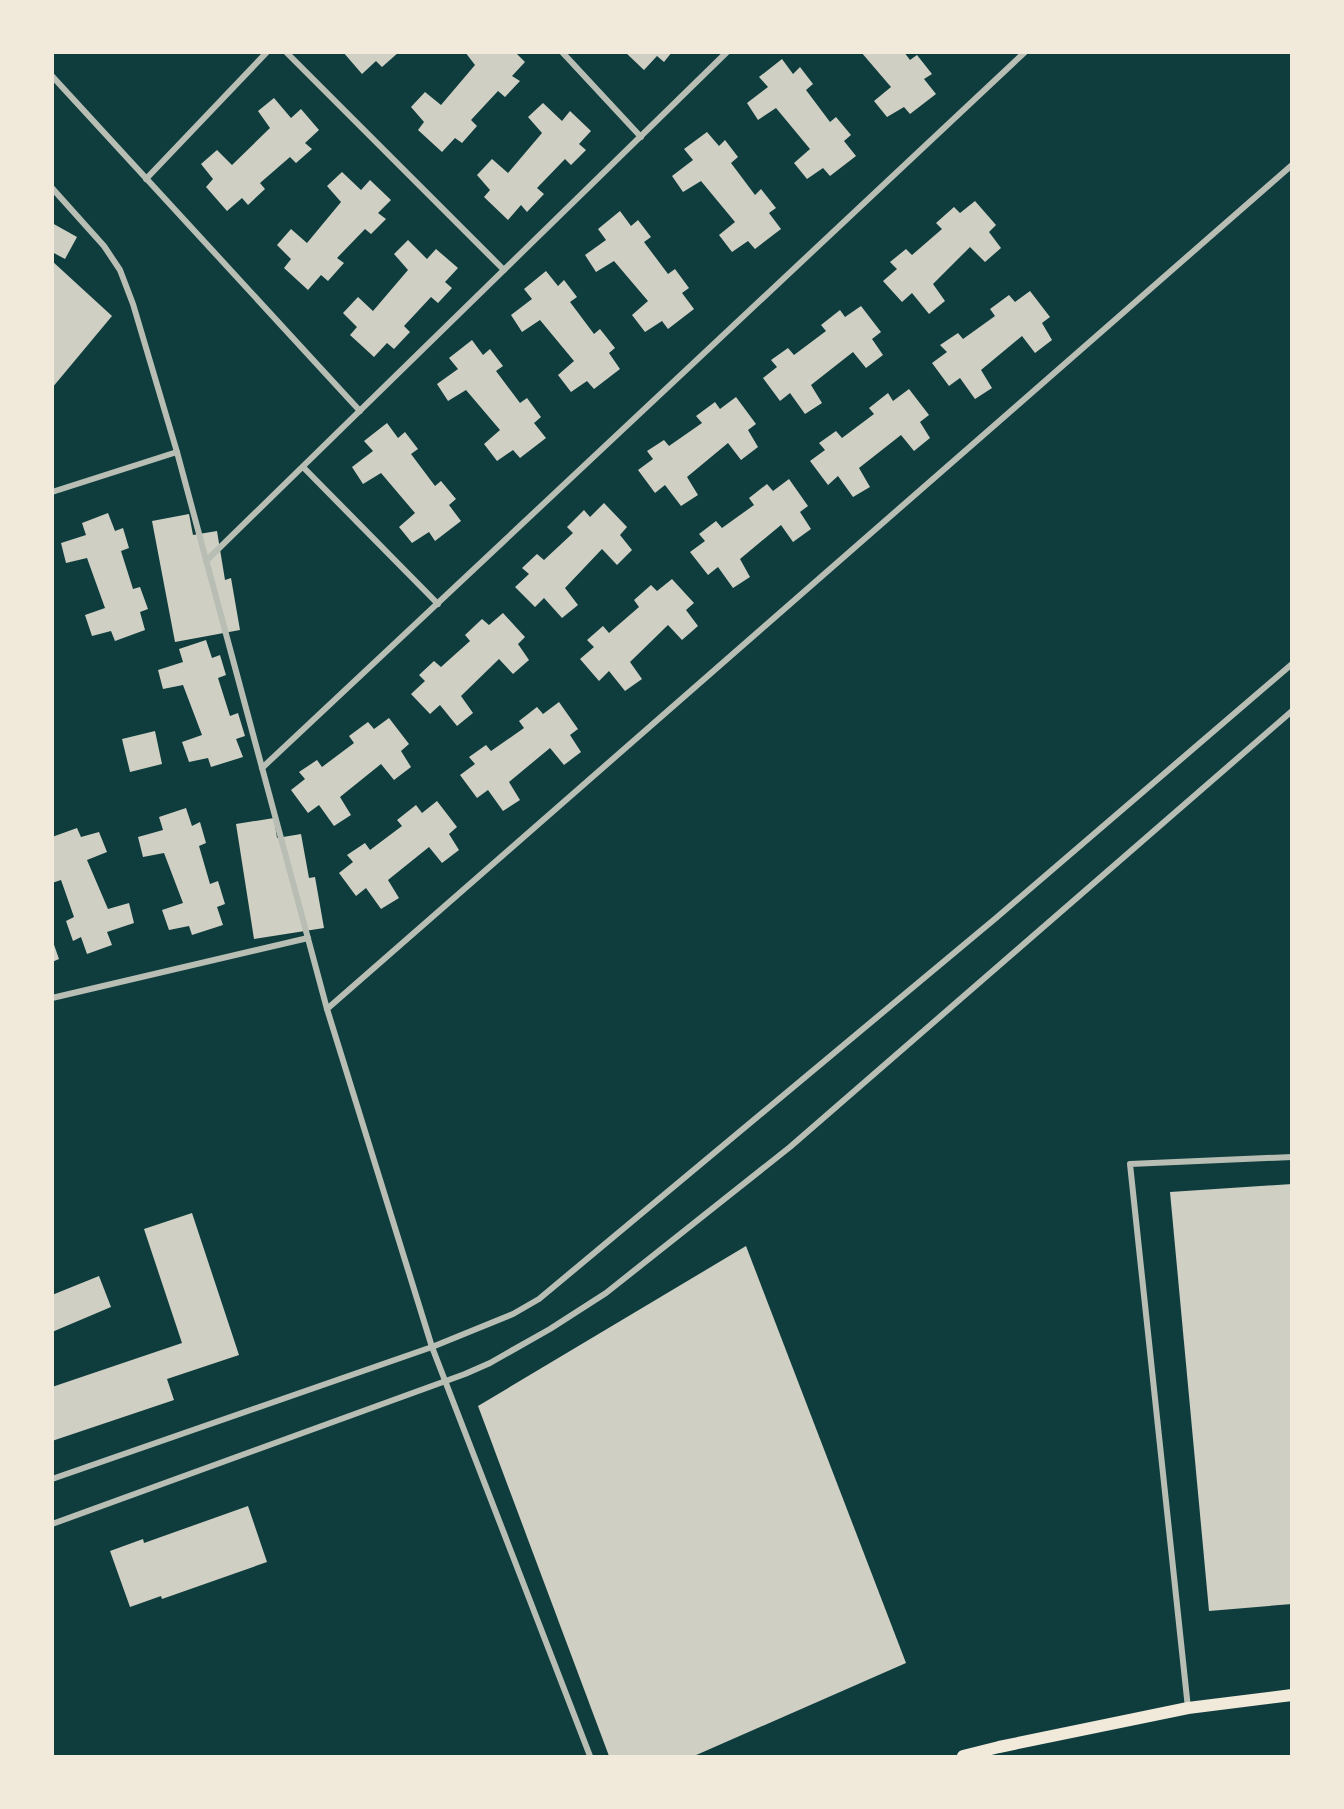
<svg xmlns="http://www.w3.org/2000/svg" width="1344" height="1809" font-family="'DM Sans',sans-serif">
	<rect width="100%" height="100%" fill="#0f3d3e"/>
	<!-- building -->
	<g fill="#cfcfc3">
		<polygon points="343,52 399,52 382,67 376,61 362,74"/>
		<polygon points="465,52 515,52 525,62 512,76 520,81 505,97 498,91 471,120 477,126 462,143 455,138 442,152 418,130 424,122 411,107 425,92 441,105 475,65"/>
		<polygon points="625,52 672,52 664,62 657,56 644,70"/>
		<polygon points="861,52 904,52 910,60 917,55 932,74 924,79 936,94 910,114 904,107 887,117 874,101 891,87"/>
		<polygon points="782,59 793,74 800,67 813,84 806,90 830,122 836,117 851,135 844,141 856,156 830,176 823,168 807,179 794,163 810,149 776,108 758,120 747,103 768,87 759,77"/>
		<polygon points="274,98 291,118 301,109 319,130 305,143 312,149 296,163 290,157 260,183 265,189 248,205 242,198 227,211 206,187 213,179 201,164 217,150 232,165 270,128 258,111"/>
		<polygon points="543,103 562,121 570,111 591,131 579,144 586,150 571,165 565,159 537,188 544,194 527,212 521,205 508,220 484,197 490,190 477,175 492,159 508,173 542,133 528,117"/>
		<polygon points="707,132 719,146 725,140 738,157 731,163 755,195 761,189 776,208 769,213 781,229 755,249 748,241 732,252 719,235 735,222 701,181 683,192 672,176 693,160 684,149"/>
		<polygon points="342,172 361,190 370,180 391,200 378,213 386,219 371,234 365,229 337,258 344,263 328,281 321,275 308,290 284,268 291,259 277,245 291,229 307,243 341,202 327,186"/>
		<polygon points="975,201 996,225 989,232 1001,248 985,262 970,247 933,284 945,301 929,314 912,293 902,302 883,281 897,269 890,262 906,249 912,255 942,229 936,223 954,207 960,213"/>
		<polygon points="620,211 631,226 638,220 651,237 644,242 668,274 675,269 689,288 682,293 694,309 668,329 662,321 645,332 632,315 648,301 614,261 596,272 585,255 606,240 598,229"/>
		<polygon points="52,223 77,237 65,259 52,252"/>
		<polygon points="408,240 427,259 436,249 458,268 445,282 452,288 438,303 431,297 404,326 410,332 394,349 387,343 374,357 350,335 357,327 343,313 358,297 373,311 408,270 394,254"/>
		<polygon points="52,261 112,316 52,388"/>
		<polygon points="546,271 558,286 564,280 577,297 570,302 594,334 600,329 615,348 609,353 620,369 594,389 587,381 571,392 558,375 574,361 540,320 522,332 511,315 532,299 524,289"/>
		<polygon points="1030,291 1050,317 1042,323 1052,340 1035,353 1022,336 981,370 992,388 975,399 960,378 949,386 932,363 947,352 940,345 958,333 963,339 995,316 990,309 1009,295 1015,302"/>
		<polygon points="861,306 881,332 872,339 883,355 866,368 853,352 811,385 822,403 805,414 790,393 780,401 763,378 777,367 771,360 788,348 794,355 826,331 821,325 840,310 845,317"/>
		<polygon points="472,340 483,355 490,349 503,366 496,371 520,403 527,398 541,417 534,423 546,438 520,458 513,450 497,461 484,444 500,430 466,390 448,401 437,384 458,369 449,358"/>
		<polygon points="909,389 929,415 920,422 930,438 914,451 901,435 859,468 870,487 853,497 838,476 828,485 810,461 825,450 819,443 836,431 842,438 874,414 869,408 888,393 893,401"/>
		<polygon points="736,397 756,424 748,430 758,447 741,460 728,443 687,477 698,495 681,506 665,485 655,493 638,470 653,459 647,451 664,440 669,446 702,423 696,416 715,402 720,409"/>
		<polygon points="387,423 398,438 405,432 418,449 411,454 435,486 441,481 456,499 449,505 461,521 435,541 429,532 412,543 399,527 415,513 381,473 363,484 352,467 373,451 364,441"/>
		<polygon points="789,479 808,506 800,512 811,529 793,542 781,525 740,559 750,577 733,588 718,567 708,575 690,552 705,541 699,534 716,521 722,528 754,505 749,498 767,484 773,491"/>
		<polygon points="604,503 627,527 620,535 632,550 617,565 602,549 565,588 578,605 562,618 544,598 535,607 515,587 529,574 522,568 537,554 544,560 573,533 567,527 584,510 590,517"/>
		<polygon points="108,513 115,531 123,528 129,548 121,551 133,589 140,587 148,609 140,612 145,630 115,641 111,631 92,636 85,615 105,608 87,558 66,563 61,543 86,535 82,523"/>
		<polygon points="189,514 193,535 217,531 225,580 231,578 240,630 175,642 152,521"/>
		<polygon points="672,579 694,603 686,610 698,626 682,640 668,625 630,662 642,679 625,691 609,671 599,681 580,659 594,647 587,640 603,626 609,633 639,607 634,600 651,585 657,591"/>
		<polygon points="503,613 525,637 518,644 529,660 513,674 499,659 461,696 473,713 457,726 440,705 430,714 411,694 425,681 419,675 434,661 441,667 470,641 465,635 482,619 489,625"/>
		<polygon points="206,640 212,658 220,655 226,675 218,678 230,716 238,713 245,736 236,739 243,757 211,767 208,758 189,762 182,742 202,735 183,685 163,689 158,670 183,662 179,649"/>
		<polygon points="559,702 578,729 570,735 581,752 564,765 550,748 509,782 520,800 503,811 488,790 477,798 460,775 475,764 469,757 486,745 491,751 524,728 519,721 537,707 543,714"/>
		<polygon points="389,718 409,744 401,751 411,767 394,780 381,764 340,797 351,815 334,826 319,805 308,813 291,790 305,779 299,772 317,760 322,767 354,743 349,736 368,722 374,729"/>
		<polygon points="155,731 162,764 130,772 122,739"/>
		<polygon points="437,801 457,827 449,834 459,850 442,863 429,847 388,880 399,898 381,909 366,888 356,896 339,873 353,862 347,855 365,843 370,850 402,826 397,820 416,805 422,813"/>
		<polygon points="186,808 192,826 200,822 206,843 199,846 210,884 218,881 225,904 217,907 223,925 192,935 189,926 169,930 162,910 183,903 164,853 143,857 138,837 163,830 159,817"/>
		<polygon points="274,818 277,838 301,834 309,878 315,877 324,928 254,939 236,824"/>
		<polygon points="77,828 81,837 99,832 107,852 87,860 108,909 129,903 134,923 107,932 112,945 87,954 81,937 73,941 66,921 74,917 61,880 52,883 52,837"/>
		<polygon points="52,939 59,959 52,962"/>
		<polygon points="1292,1184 1292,1604 1209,1611 1170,1192"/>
		<polygon points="192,1213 239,1355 167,1379 174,1400 52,1441 52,1387 182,1343 144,1229"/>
		<polygon points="746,1246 906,1663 694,1756 609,1756 478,1406"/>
		<polygon points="99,1276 111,1307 52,1332 52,1295"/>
		<polygon points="248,1506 267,1562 162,1599 161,1596 130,1607 110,1551 143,1539 144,1543"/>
	</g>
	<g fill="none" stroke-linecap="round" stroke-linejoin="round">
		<!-- minor -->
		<g stroke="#b8beb3" stroke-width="6">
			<polyline points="286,52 504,270"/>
			<polyline points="562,52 641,137"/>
			<polyline points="52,76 360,411"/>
			<polyline points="146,179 267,52"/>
			<polyline points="52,188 104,246 120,270 133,304 177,452 327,1009 432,1347 590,1756"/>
			<polyline points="303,467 438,604"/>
			<polyline points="52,492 177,452"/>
			<polyline points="206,561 727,52"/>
			<polyline points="262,768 1025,52"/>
			<polyline points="52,998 308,938"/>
			<polyline points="327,1009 1292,165"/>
			<polyline points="52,1479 432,1347 513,1314 539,1299 996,918 1292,664"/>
			<polyline points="52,1524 465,1374 490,1363 550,1329 606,1293 790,1147 1292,711"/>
			<polyline points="1188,1708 1130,1164 1292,1157"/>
		</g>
		<!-- secondary -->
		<polyline stroke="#f1e9da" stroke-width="12" points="963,1756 999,1747 1188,1708 1292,1695"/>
	</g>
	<!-- border -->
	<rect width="1344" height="1809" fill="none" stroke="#f1e9da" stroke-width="108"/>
</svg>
